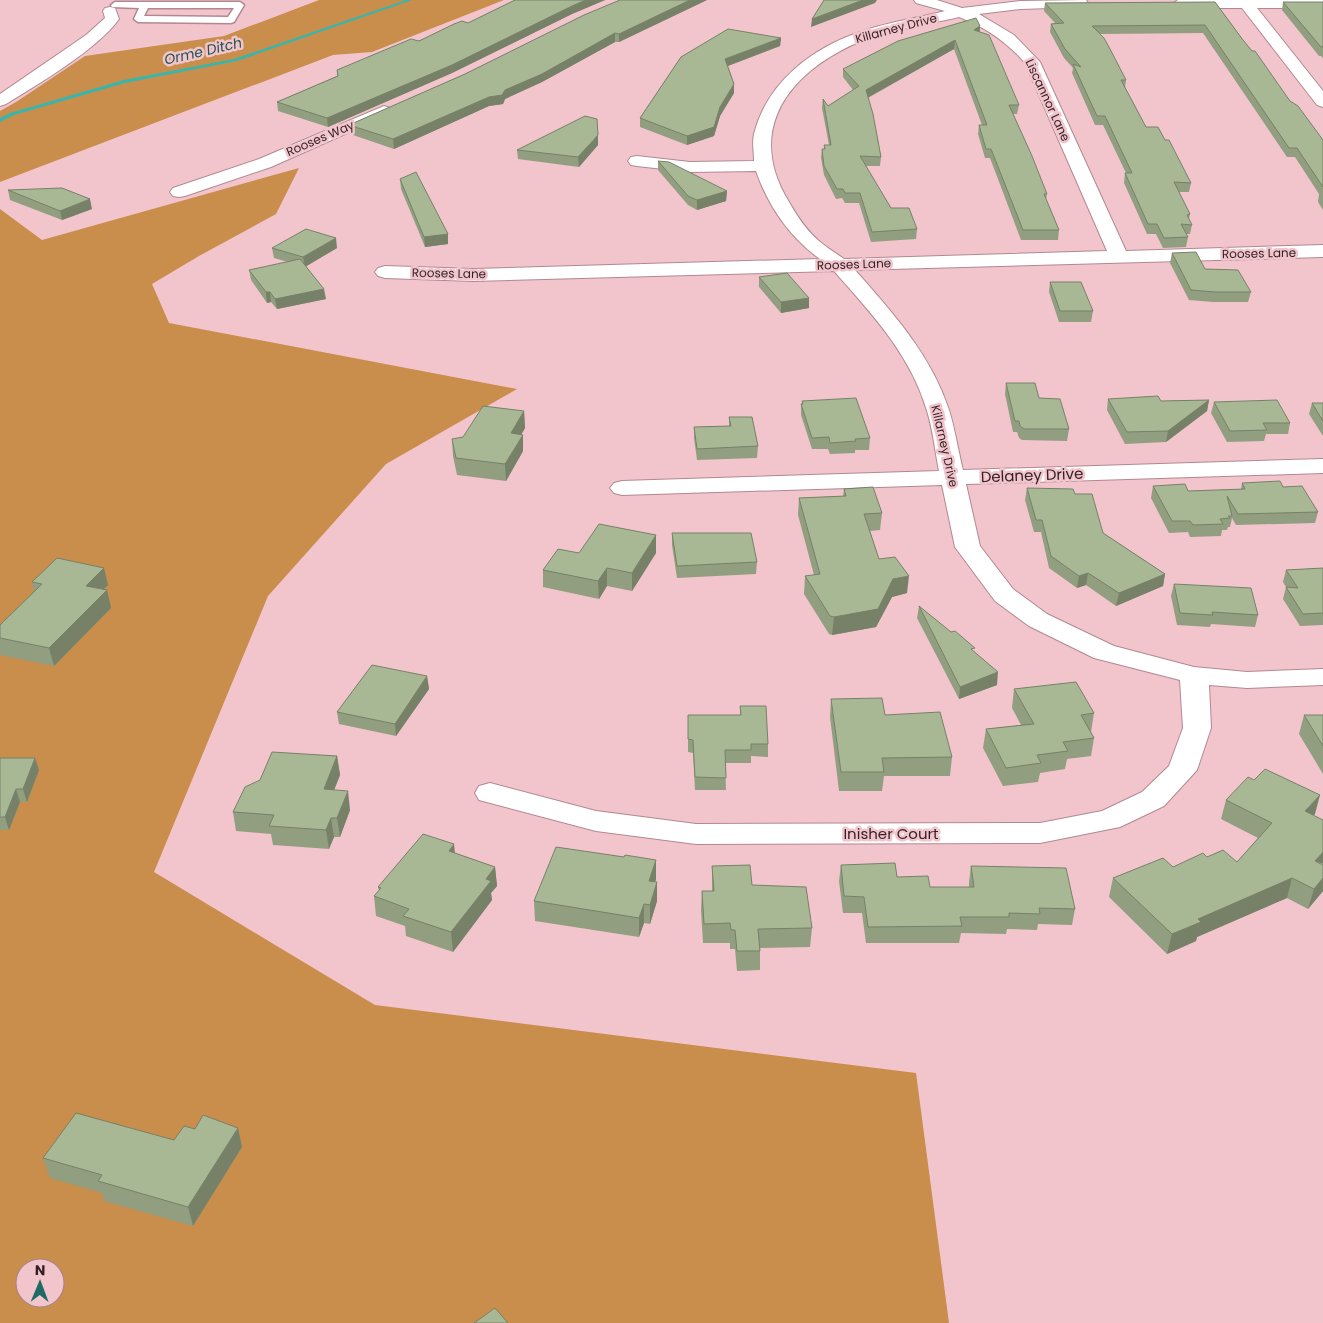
<svg xmlns="http://www.w3.org/2000/svg" width="1323" height="1323" font-family="Poppins,sans-serif">
	<rect width="100%" height="100%" fill="#f2c5cd"/>
	<!-- forest -->
	<g fill="#c98d4c" fill-rule="evenodd">
		<polygon points="319,0 504,0 372,52 333,55 0,182 0,111 16,102 85,56 224,36"/>
		<path d="M299,168l-23,46 -77,42 -47,28 17,39 348,66 -131,75 -118,132 -114,276 221,133 541,68 33,250h-949v-1114l42,31zM25,1268h30v30h-30z"/>
	</g>
	<g fill="none" stroke-linecap="round" stroke-linejoin="round">
		<!-- stream -->
		<polygon fill="#37b6ab" fill-rule="evenodd" points="406,0 412,0 237,61 125,83 14,115 0,122 0,118 10,113 124,80 234,59"/>
		<!-- lane casing -->
		<g stroke="#b28890" stroke-width="3">
			<path id="lane" d="M115,2h125l4,3 -10,17 -3,1 -93,-1 -4,-3 5,-11 -27,-1 -1,-2zM148,8h86l-6,9 -84,-1z"/>
		</g>
		<!-- street casing -->
		<g stroke="#b28890" stroke-width="2">
			<g id="street">
				<path d="M914,0h23l25,8 59,-7 65,-1 2,3 -2,3 -5,1 -60,2 -42,5 35,21 26,27 86,189 197,-6v12l-468,13c38,43 76,85 94,140 6,19 9,40 14,60l360,-11v14l-357,11 14,62 33,43 34,25 67,32 80,21 53,5 76,-3v16l-76,3 -38,-3 2,43 -14,42 -33,36 -44,21 -80,16 -344,1 -100,-13 -117,-31 -4,-7 4,-7 11,-3 106,28 100,13 344,-1 62,-12 40,-19 27,-26 14,-38 -3,-48 -86,-22 -65,-32 -34,-25 -40,-54 -13,-62 -320,10 -8,-2 -4,-5 4,-5 8,-2 317,-10c-4,-20 -6,-41 -12,-60 -16,-56 -56,-98 -93,-140l-360,10 -89,-3 -7,-2 -3,-4 3,-4 7,-2 89,3 346,-10c-30,-21 -52,-53 -64,-88l-66,1 -53,-6 -6,-1 -3,-4 3,-4 6,-1 53,6 64,-1c0,-9 -2,-19 0,-27 13,-52 59,-87 109,-103 26,-9 55,-13 82,-20l-29,-8zM959,17c26,10 48,25 66,46l82,188 -263,8c-8,-6 -17,-11 -25,-18 -13,-11 -22,-25 -30,-39 -40,-65 -9,-119 53,-152 36,-19 79,-24 117,-33z"/>
				<polygon points="1178,0 1323,0 1323,8 1257,8 1323,91 1323,107 1317,105 1242,8 1179,8 1174,7 1172,4"/>
				<path d="M110,7l5,1 4,11c-20,29 -82,66 -113,85l-6,2v-12l86,-59 19,-17 -2,-7 2,-3z"/>
				<polygon points="384,106 390,108 392,111 390,114 271,167 185,196 179,197 173,196 170,192 173,188 259,159"/>
			</g>
		</g>
		<!-- lane -->
		<use href="#lane" fill="#fff" fill-rule="evenodd"/>
		<!-- street -->
		<use href="#street" fill="#fff" fill-rule="evenodd"/>
	</g>
	<!-- wall -->
	<g fill="#919e7f">
		<polygon points="515,0 605,0 572,14 452,73 328,127 278,111 277,102 337,76 337,70 468,23"/>
		<polygon points="620,0 707,0 619,42 615,42 542,82 505,99 503,104 489,106 394,149 350,134 349,125 465,74"/>
		<polygon points="1215,2 1243,40 1290,101 1323,140 1323,210 1318,202 1319,194 1295,157 1287,157 1203,33 1100,34 1126,80 1125,88 1146,127 1165,140 1191,183 1189,192 1179,192 1190,214 1189,219 1192,225 1190,234 1186,234 1188,237 1186,247 1163,248 1156,234 1147,234 1124,183 1125,173 1126,173 1103,125 1095,125 1072,73 1073,68 1064,58 1050,32 1051,24 1055,23 1044,11 1045,3"/>
		<polygon points="1283,2 1323,2 1323,58 1321,56 1319,56 1282,10"/>
		<polygon points="980,26 980,32 1019,105 1017,114 1013,114 1047,194 1046,200 1059,230 1058,240 1021,240 990,158 985,158 978,134 979,125 982,125 954,49 868,98 881,157 880,166 865,166 891,208 917,229 916,239 871,242 859,203 845,203 842,198 836,199 824,175 821,158 822,149 824,149 824,145 829,145 822,108 823,99 828,106 853,90 843,77 843,69"/>
		<polygon points="781,38 780,46 728,66 734,84 734,93 720,116 714,136 687,145 640,127 640,118 681,57"/>
		<polygon points="598,145 579,167 518,159 517,150"/>
		<polygon points="658,161 727,191 726,201 697,210 688,205 658,170"/>
		<polygon points="400,179 448,234 448,244 425,247 401,189"/>
		<polygon points="8,190 92,209 62,220 10,200"/>
		<polygon points="272,248 337,248 306,266 326,299 277,309 271,302 267,303 251,280 249,270 288,262 274,258"/>
		<polygon points="1172,253 1251,292 1248,302 1213,302 1189,300 1170,263"/>
		<polygon points="759,277 809,308 781,313 759,287"/>
		<polygon points="1050,282 1093,311 1091,322 1059,322 1049,292"/>
		<polygon points="1006,383 1039,398 1069,429 1067,441 1022,440 1019,438 1017,432 1013,432 1005,394"/>
		<polygon points="1108,399 1161,401 1209,400 1207,411 1166,442 1125,444 1107,410"/>
		<polygon points="802,401 870,438 869,450 855,450 855,453 830,454 828,449 812,449 801,415 801,404 802,404"/>
		<polygon points="1214,402 1290,423 1288,434 1266,434 1264,441 1227,442 1211,413"/>
		<polygon points="1312,403 1323,403 1323,436 1309,414"/>
		<polygon points="524,411 525,428 521,435 523,435 523,451 506,481 457,475 453,456 452,439 463,437"/>
		<polygon points="729,417 758,446 757,458 697,460 694,438 694,427 729,426"/>
		<polygon points="1242,483 1283,487 1318,512 1315,523 1236,525 1232,518 1230,527 1228,527 1227,530 1222,530 1221,536 1190,537 1188,532 1169,533 1151,498 1153,486 1188,491 1241,489"/>
		<polygon points="1027,488 1075,494 1103,533 1165,574 1163,586 1116,606 1086,585 1077,588 1049,568 1041,532 1034,532 1025,500"/>
		<polygon points="844,489 882,513 880,530 870,531 879,559 907,593 892,597 876,627 832,635 829,634 804,594 805,576 814,575 798,515 799,498 843,496"/>
		<polygon points="672,533 757,562 756,574 677,578 672,545"/>
		<polygon points="579,553 656,553 632,591 607,586 599,599 543,587 543,570"/>
		<polygon points="1323,568 1323,625 1300,626 1283,599 1286,587 1283,582 1286,570"/>
		<polygon points="32,582 108,585 104,589 107,590 111,608 54,666 0,655 0,625 34,592"/>
		<polygon points="1174,584 1258,615 1255,627 1211,624 1210,627 1177,625 1171,596"/>
		<polygon points="919,606 974,652 997,685 959,699 917,618"/>
		<polygon points="427,676 429,689 396,736 339,724 337,712"/>
		<polygon points="1014,689 1094,713 1091,732 1094,738 1091,756 1067,759 1065,769 1040,773 1038,782 1003,786 983,748 986,729 1021,725 1012,708"/>
		<polygon points="831,699 885,715 952,757 950,776 884,776 882,791 839,791 830,717"/>
		<polygon points="740,706 768,744 768,757 751,756 751,763 725,763 726,790 695,790 693,753 688,752 688,715 740,715"/>
		<polygon points="1304,715 1323,715 1323,774 1299,734"/>
		<polygon points="337,756 340,775 334,790 350,810 340,837 334,837 329,849 273,845 271,834 236,831 233,812"/>
		<polygon points="0,758 35,758 39,770 27,802 20,802 9,830 0,830"/>
		<polygon points="1226,800 1315,814 1313,815 1323,891 1308,909 1287,898 1197,937 1196,941 1167,954 1109,897 1113,878 1173,867 1207,857 1237,862 1258,838 1221,819"/>
		<polygon points="455,853 495,867 497,886 491,893 492,900 453,952 406,936 405,926 376,916 374,896 379,891 378,887"/>
		<polygon points="841,865 897,877 930,887 969,887 969,882 971,866 1075,909 1072,925 1038,924 1037,930 1007,929 1006,934 961,933 959,943 866,943 862,913 843,913 839,881"/>
		<polygon points="712,866 752,885 812,928 810,947 760,948 760,970 737,971 735,949 730,949 730,943 703,943 701,910 702,891 712,891"/>
		<polygon points="656,879 655,882 657,882 657,901 650,924 644,923 639,937 535,921 534,901"/>
		<polygon points="238,1128 242,1147 193,1226 104,1201 102,1193 50,1178 43,1158 174,1140 195,1129"/>
	</g>
	<!-- shaded-wall -->
	<g fill="#768168">
		<polygon points="586,0 605,0 572,14 452,73 328,127 327,118"/>
		<polygon points="690,0 707,0 619,42 619,34"/>
		<polygon points="863,0 877,0 875,3 811,27 812,19"/>
		<polygon points="980,26 979,35 974,30"/>
		<polygon points="615,33 615,42 542,82 505,99 503,104 489,106 394,149 393,139 505,90"/>
		<polygon points="781,38 780,46 725,67 725,59"/>
		<polygon points="955,40 954,49 865,99 866,90"/>
		<polygon points="734,84 734,93 720,116 714,136 687,145 687,136 720,107"/>
		<polygon points="598,135 598,145 579,167 578,157"/>
		<polygon points="727,191 726,201 697,210 697,200"/>
		<polygon points="90,199 92,209 62,220 60,211"/>
		<polygon points="448,234 448,244 425,247 424,237"/>
		<polygon points="336,238 337,248 305,267 303,257"/>
		<polygon points="324,289 326,299 277,309 275,299"/>
		<polygon points="266,292 270,292 271,302 267,303"/>
		<polygon points="809,298 809,308 781,313 781,302"/>
		<polygon points="1209,400 1207,411 1166,442 1168,431"/>
		<polygon points="524,411 525,428 512,450 511,433"/>
		<polygon points="523,435 523,451 506,481 505,464"/>
		<polygon points="656,535 656,553 632,591 632,573"/>
		<polygon points="104,568 108,585 90,603 86,586"/>
		<polygon points="607,568 607,586 599,599 598,581"/>
		<polygon points="1088,573 1086,585 1077,588 1079,576"/>
		<polygon points="1165,574 1163,586 1116,606 1119,593"/>
		<polygon points="909,576 907,593 892,597 876,627 832,635 834,617 893,579"/>
		<polygon points="107,590 111,608 54,666 49,648"/>
		<polygon points="998,672 997,685 959,699 960,687"/>
		<polygon points="427,676 429,689 396,736 395,724"/>
		<polygon points="337,756 340,775 327,808 324,789"/>
		<polygon points="35,758 39,770 27,802 23,789"/>
		<polygon points="16,789 20,802 9,830 5,817"/>
		<polygon points="348,791 350,810 340,837 337,818"/>
		<polygon points="1320,795 1315,814 1300,830 1305,811"/>
		<polygon points="331,818 334,837 329,849 326,830"/>
		<polygon points="454,844 456,863 449,851"/>
		<polygon points="1323,852 1323,864 1315,861"/>
		<polygon points="656,860 656,879 649,900 649,881"/>
		<polygon points="495,867 497,886 491,893 492,900 453,952 451,932 486,879"/>
		<polygon points="1292,878 1287,898 1197,937 1196,941 1167,954 1172,934 1198,919"/>
		<polygon points="1323,878 1323,891 1308,909 1314,889"/>
		<polygon points="657,882 657,901 650,924 650,905"/>
		<polygon points="644,904 644,923 639,937 639,918"/>
		<polygon points="238,1128 242,1147 193,1226 188,1207"/>
	</g>
	<!-- building -->
	<g fill="#a9b894" stroke="#768168">
		<polygon points="515,0 586,0 572,6 452,65 327,118 277,102 338,76 337,70 411,39 419,41 454,24 462,21 468,23"/>
		<polygon points="620,0 690,0 619,34 615,33 542,74 505,90 502,95 489,97 393,139 349,125 465,74 584,15"/>
		<polygon points="824,0 863,0 812,19"/>
		<polygon points="1215,2 1243,40 1252,51 1255,51 1290,101 1298,106 1323,140 1323,187 1297,148 1289,148 1205,25 1092,26 1104,38 1110,49 1126,80 1121,80 1146,127 1158,127 1165,140 1169,140 1191,183 1174,182 1190,214 1187,215 1192,225 1181,224 1188,237 1164,238 1157,224 1148,224 1125,173 1132,173 1105,116 1097,116 1073,64 1081,67 1065,49 1051,24 1064,23 1045,3"/>
		<polygon points="1283,2 1323,2 1323,47 1321,47"/>
		<polygon points="976,18 980,26 974,30 989,35 1019,105 1009,105 1032,156 1047,194 1044,194 1059,230 1023,230 991,149 986,149 979,125 987,125 955,40 866,90 873,114 881,157 860,156 891,208 909,208 917,229 872,232 860,193 845,193 843,189 837,189 824,166 822,149 825,149 824,145 831,145 823,99 828,106 859,86 843,69 898,41"/>
		<polygon points="728,29 781,38 725,59 734,84 720,107 714,127 687,136 640,118 681,57"/>
		<polygon points="585,116 597,119 598,135 578,157 517,150"/>
		<polygon points="658,161 669,162 727,191 697,200 688,196"/>
		<polygon points="416,172 448,234 424,237 400,179"/>
		<polygon points="62,188 90,199 60,211 8,190"/>
		<polygon points="306,229 336,238 303,257 272,248"/>
		<polygon points="1196,252 1205,269 1238,270 1251,292 1215,292 1191,290 1172,253"/>
		<polygon points="300,259 324,289 275,299 270,292 266,292 249,270"/>
		<polygon points="787,273 809,298 781,302 759,277"/>
		<polygon points="1050,282 1081,282 1093,311 1060,311"/>
		<polygon points="1006,383 1035,383 1039,398 1060,399 1069,429 1024,429 1020,426 1019,421 1015,421"/>
		<polygon points="1158,396 1161,401 1209,400 1168,431 1127,432 1108,399"/>
		<polygon points="856,398 870,438 855,439 856,441 830,443 829,437 812,438 801,404 803,404 802,401"/>
		<polygon points="1277,400 1290,423 1263,423 1267,430 1230,431 1214,402"/>
		<polygon points="1312,403 1323,403 1323,421"/>
		<polygon points="483,406 524,411 511,433 523,435 505,464 456,458 452,439 463,437"/>
		<polygon points="729,417 752,417 758,446 697,449 694,427 731,426"/>
		<polygon points="1280,481 1283,487 1302,486 1318,512 1238,514 1227,496 1232,516 1228,516 1230,518 1220,519 1223,524 1193,525 1190,521 1172,521 1153,486 1185,484 1188,491 1245,489 1242,483"/>
		<polygon points="873,487 882,513 864,514 879,559 895,557 909,576 893,579 878,609 834,617 830,616 805,576 820,574 799,498 846,496 844,489"/>
		<polygon points="1027,488 1073,489 1075,494 1092,494 1103,533 1165,574 1119,593 1088,573 1079,576 1051,556 1042,520 1036,520"/>
		<polygon points="599,524 656,535 632,573 607,568 598,581 543,570 558,549 579,553"/>
		<polygon points="672,533 751,533 757,562 677,566"/>
		<polygon points="57,558 104,568 86,586 107,590 49,648 0,638 0,625 42,584 32,582"/>
		<polygon points="1323,568 1323,613 1303,614 1286,587 1298,588 1286,570"/>
		<polygon points="1174,584 1251,588 1258,615 1212,612 1213,615 1180,613"/>
		<polygon points="919,606 951,632 955,631 975,648 971,649 998,672 960,687"/>
		<polygon points="372,665 427,676 395,724 337,712"/>
		<polygon points="1076,682 1094,713 1081,715 1094,738 1063,742 1068,751 1037,755 1041,763 1006,768 986,729 1034,724 1014,689"/>
		<polygon points="882,698 885,715 940,712 952,757 882,758 884,772 841,772 831,699"/>
		<polygon points="740,706 766,706 768,744 751,744 751,750 725,750 726,778 695,777 693,740 688,739 688,715 741,715"/>
		<polygon points="1304,715 1323,715 1323,746"/>
		<polygon points="272,752 337,756 324,789 348,791 337,818 331,818 326,830 269,826 274,815 233,812 245,787 260,780"/>
		<polygon points="0,758 35,758 23,789 16,789 5,817 0,817"/>
		<polygon points="1265,769 1320,795 1305,811 1323,820 1323,852 1315,861 1323,865 1323,878 1314,889 1292,878 1198,919 1201,922 1172,934 1113,878 1163,858 1173,867 1203,853 1207,857 1223,850 1237,862 1272,823 1226,800 1248,777 1254,780"/>
		<polygon points="423,834 454,844 449,851 495,867 486,879 491,881 451,932 403,916 409,909 374,896 381,888 378,887"/>
		<polygon points="556,847 624,857 625,855 656,860 649,881 657,882 650,905 644,904 639,918 534,901"/>
		<polygon points="895,863 897,877 928,876 930,887 974,887 971,866 1066,868 1075,909 1039,908 1040,914 1009,913 1009,917 960,917 962,926 868,927 864,897 844,896 841,865"/>
		<polygon points="750,865 752,885 806,887 812,928 758,929 760,951 737,951 735,930 731,930 730,923 704,924 702,891 714,891 712,866"/>
		<polygon points="76,1113 174,1140 184,1126 195,1129 203,1115 238,1128 188,1207 98,1181 102,1175 43,1158"/>
		<polygon points="495,1308 508,1323 474,1323"/>
	</g>
	<g text-anchor="middle" dominant-baseline="central" stroke-width="5" stroke-linejoin="round" paint-order="stroke">
		<!-- far-street labels -->
		<g font-size="12" fill="#301f23" stroke="#f2c5cd">
			<text transform="translate(896 28) rotate(-15)">Killarney Drive</text>
			<text transform="translate(1048 100) rotate(65)">Liscannor Lane</text>
			<text transform="translate(320 138) rotate(-23)">Rooses Way</text>
			<text transform="translate(1259 253) rotate(-1)">Rooses Lane</text>
			<text transform="translate(854 264) rotate(-2)">Rooses Lane</text>
			<text transform="translate(449 273) rotate(1)">Rooses Lane</text>
			<text transform="translate(945 446) rotate(77)">Killarney Drive</text>
		</g>
		<!-- far-water labels -->
		<g font-size="14" font-style="italic" fill="#225550" stroke="#f2c5cd">
			<text transform="translate(203 51) rotate(-13)">Orme Ditch</text>
		</g>
		<!-- street labels -->
		<g font-size="15" fill="#301f23" stroke="#f2c5cd">
			<text transform="translate(1032 475) rotate(-2)">Delaney Drive</text>
			<text x="891" y="833">Inisher Court</text>
		</g>
	</g>
	<!-- north arrow -->
	<g transform="translate(40 1283) rotate(1)"><circle r="24" fill="#f2c5cd" stroke="#a48389"/>
	<path d="M0-4L9 19L0 12L-9 19Z" fill="#1f6a63"/>
	<text y="-8" font-size="14" font-weight="bold" text-anchor="middle" fill="#301f23">N</text>
	</g>
</svg>
